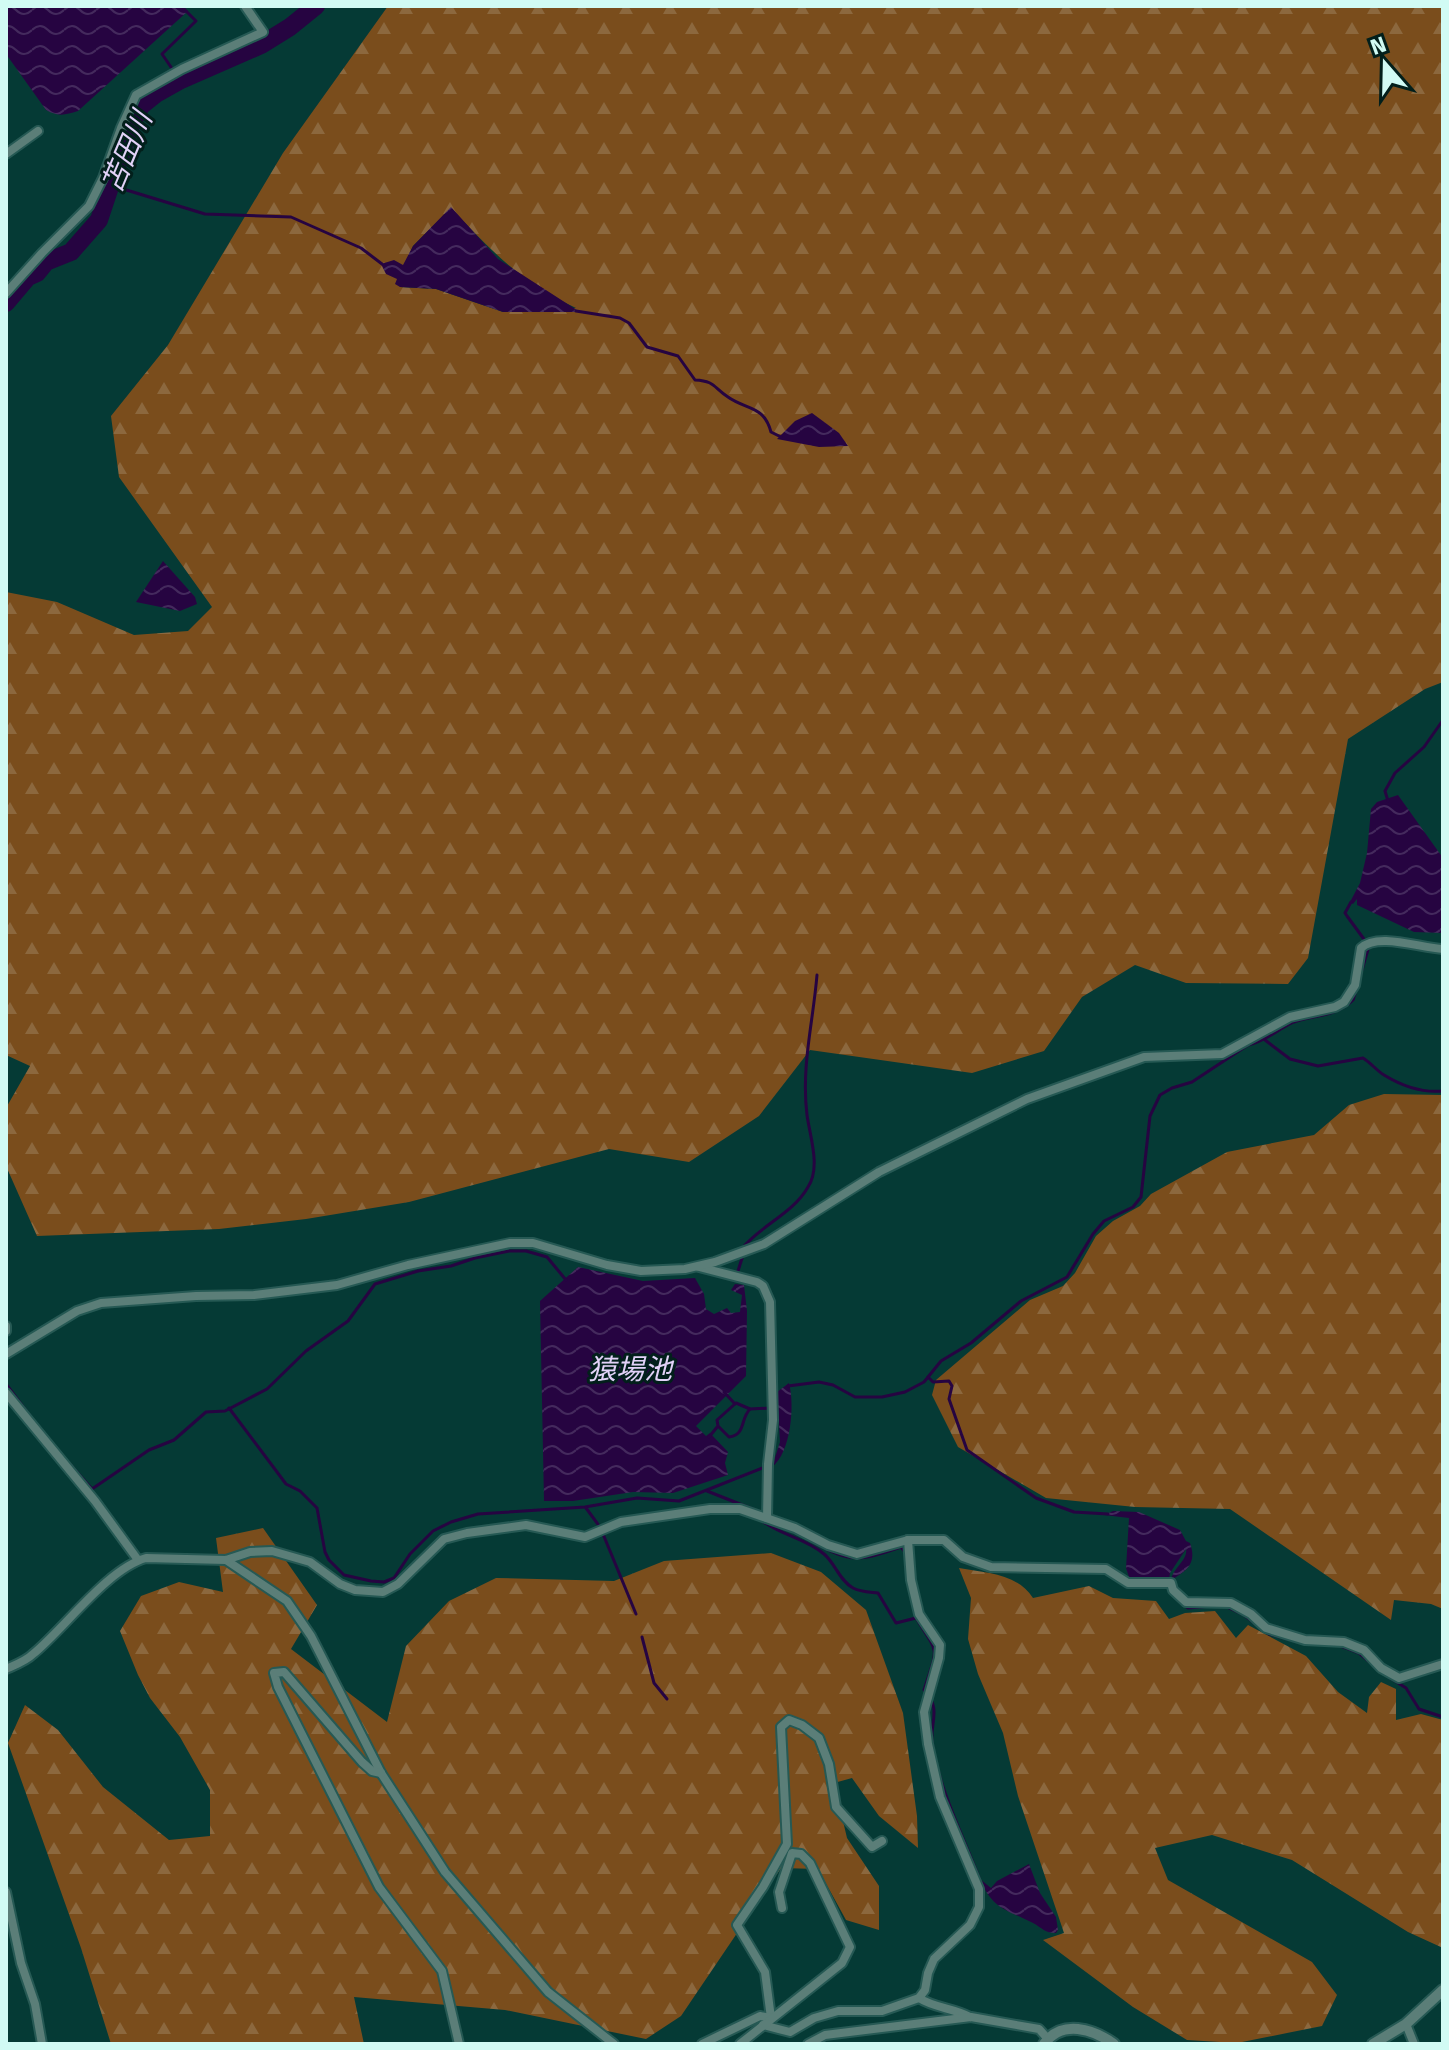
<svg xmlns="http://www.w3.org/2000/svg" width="1449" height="2050" font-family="'Fira Sans','Noto Sans JP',sans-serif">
	<defs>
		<pattern id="forest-firs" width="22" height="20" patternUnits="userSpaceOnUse" patternTransform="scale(2)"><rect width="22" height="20" fill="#7a4d1c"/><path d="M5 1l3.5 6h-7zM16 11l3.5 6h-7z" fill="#8c683e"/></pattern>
		<pattern id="water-waves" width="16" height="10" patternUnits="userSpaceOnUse" patternTransform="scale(2)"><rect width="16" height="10" fill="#260441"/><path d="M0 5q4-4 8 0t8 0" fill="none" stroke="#442a5d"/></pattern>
	</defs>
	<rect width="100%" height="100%" fill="#053a35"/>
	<!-- forest -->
	<g fill="url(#forest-firs)" fill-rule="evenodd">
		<path d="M388,6h1055v676l-18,7 -77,50 -40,219 -20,26 -102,-1 -51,-18 -53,32 -38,54 -72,22 -162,-23 -51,66 -70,46 -80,-13 -200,53 -103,17 -87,10 -182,7 -31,-70v-58l24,-42 -24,-11v-463l51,10 77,33 54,-4 24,-24 -93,-130 -8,-61 57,-71 115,-192zM451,208c39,42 72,76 125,100l-73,4 -67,-23 -36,-2 -2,-8 15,-33z"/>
		<polygon points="1384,1094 1443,1095 1443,1609 1431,1604 1394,1600 1391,1620 1230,1509 1135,1507 1046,1498 958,1447 932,1395 936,1380 1030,1300 1063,1286 1075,1273 1096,1236 1113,1221 1140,1206 1151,1194 1227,1152 1314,1135 1349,1105"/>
		<polygon points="263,1528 317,1605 291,1649 387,1722 406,1646 449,1601 496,1578 614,1581 664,1561 771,1553 821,1572 866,1610 903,1713 917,1816 918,1848 879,1816 852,1778 834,1783 847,1838 879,1886 879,1930 846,1920 818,1869 781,1868 681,2016 646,2039 505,2010 354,1997 364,2044 111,2044 81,1948 8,1743 25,1705 58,1730 103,1787 169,1840 210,1836 210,1790 180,1737 150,1698 138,1675 120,1631 141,1596 179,1582 223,1592 216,1538"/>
		<path d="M959,1568c27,5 58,5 74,30l56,-12 24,12 43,3 13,18 16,-6 30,-2 21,27 12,-13 58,31 32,36 29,21 2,-16 12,-15 15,7v31l25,-6 22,6v228l-35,-16 -116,-72 -80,-25 -57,13 13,32 144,82 25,33 -15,31 -85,17 -50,-3 -54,-33 -90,-67 21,-7 -46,-137 -15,-63 -25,-59 -10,-35 3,-41z"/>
	</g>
	<!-- water -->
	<g fill="url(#water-waves)">
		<path d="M6,6h177l5,5 -110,100c-13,4 -19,6 -32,-1l-40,-56z"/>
		<polygon points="451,207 498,259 580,312 503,312 436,289 400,287 395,284 397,279 386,274 381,264 394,260 403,265 413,246"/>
		<polygon points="812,413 839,433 848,446 819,447 777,439 795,421"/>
		<polygon points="163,561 195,597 197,604 180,611 136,602"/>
		<polygon points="1398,795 1443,858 1443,933 1414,932 1357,905 1357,899 1353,904 1350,902 1360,883 1367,853 1371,809 1377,802"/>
		<polygon points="578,1267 643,1281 695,1278 704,1294 706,1309 714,1314 727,1308 731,1313 740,1312 742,1295 731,1290 735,1284 744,1285 747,1311 746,1376 696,1426 706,1436 710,1433 728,1452 725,1463 728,1475 673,1493 633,1492 573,1501 544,1501 540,1301"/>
		<path d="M789,1383c6,22 2,70 -17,84l8,-25 -3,-50z"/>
		<path d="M1113,1511l26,1 41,18 6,11 4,2c7,20 -2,27 -19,37 2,-12 17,-20 15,-31l-16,24 -1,7h-39l-4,-12 3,-50 -25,-3z"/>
		<path d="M1029,1864l11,29 16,24 2,13 -2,3c-11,0 -14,-5 -23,-10 -26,-13 -41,-14 -53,-44l11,9 6,-7z"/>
	</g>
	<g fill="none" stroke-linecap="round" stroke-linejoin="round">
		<!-- stream -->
		<g stroke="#260441" stroke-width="3">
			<polyline points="173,70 162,54 196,21 184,9"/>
			<polyline points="110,185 205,214 291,217 361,248 382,264"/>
			<path d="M576,311l44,7 9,5 18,24 31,9 17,24c20,1 18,7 33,17 18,13 36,8 43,35l10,5"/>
			<polyline points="1388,801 1385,791 1395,773 1424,747 1443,720"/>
			<path d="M1265,1040l25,19 28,7 45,-8c8,5 13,12 21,17 18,11 39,18 59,16"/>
			<path d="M745,1245c19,-21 49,-33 63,-58 13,-20 2,-50 -1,-72 -6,-48 6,-92 10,-140"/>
			<polyline points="738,1271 743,1255"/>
			<polyline points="928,1377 933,1382 949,1381 952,1386 949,1399 967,1450 1036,1498 1074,1512 1108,1514"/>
			<polyline points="6,1384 30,1416"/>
			<path d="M788,1386l31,-4 14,3 22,12h27l23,-5 19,-10 17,-21 30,-18 50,-42 46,-24 26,-43 11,-13 29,-14 8,-10 9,-81 10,-21 12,-7 20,-6 56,-37c18,-4 30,-16 46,-23 21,-7 43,-6 59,-22l16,-54 -22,-30 -2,-3 6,-11"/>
			<polyline points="724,1392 735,1404"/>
			<polyline points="229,1408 286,1484 300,1491 317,1508 325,1552 329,1560 344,1575 371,1581 384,1582 394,1578 410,1554 433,1531 451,1522 478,1514 585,1507 637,1498 679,1501 765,1467"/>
			<path d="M719,1427l10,10c17,-2 11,-18 21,-28"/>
			<polyline points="709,1437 718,1426 717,1420 736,1403 750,1409 772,1408"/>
			<polyline points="68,1462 92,1489 149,1450 174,1440 206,1412 225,1411 267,1389 306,1351 348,1321 375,1284 418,1271 451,1266 475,1258 509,1251 526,1251 547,1257 566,1280"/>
			<polyline points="707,1491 755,1510"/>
			<polyline points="586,1508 600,1527"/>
			<path d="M761,1520c19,15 44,18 63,34 11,9 15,26 29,34 7,4 16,4 25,5l18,30 20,-5c24,38 22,28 8,72 18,19 6,32 8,52 7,48 32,95 49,141"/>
			<polyline points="784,1528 803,1536"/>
			<polyline points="603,1534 636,1614"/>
			<path d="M813,1542c39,22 47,19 88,5l4,5"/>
			<polyline points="907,1579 916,1618"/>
			<polyline points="1181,1603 1188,1608 1212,1606"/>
			<polyline points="1227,1607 1244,1615 1269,1634 1302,1643"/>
			<polyline points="642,1637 654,1683 667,1699"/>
			<polyline points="1341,1646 1359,1653 1372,1664"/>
			<polyline points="1384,1674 1406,1688 1419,1709 1443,1717"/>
		</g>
		<!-- river -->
		<polyline stroke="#260441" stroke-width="18" points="6,303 28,277 37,273 46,262 71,252 99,220 130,127 141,106 156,94 181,80 261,45 290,27 316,6"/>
		<!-- minor casing -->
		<g stroke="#265954" stroke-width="12">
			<g id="minor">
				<polyline points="6,154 38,131"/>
				<polyline points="6,293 42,253 89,206 103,178 121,128 136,95 182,69 263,32 245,6"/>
				<polyline points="699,1267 757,1282 763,1286 770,1302 773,1420 768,1464 767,1518"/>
				<polyline points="6,1326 6,1331"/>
				<path d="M6,1354l71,-43 24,-8 95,-7 58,-1 83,-10 71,-20 102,-22h23l74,22 34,6 44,-2 30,-7 49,-18 115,-72 148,-73 117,-42 78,-3 68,-37 45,-10 9,-5 11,-17 6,-37c17,-16 59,0 82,1"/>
				<polyline points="6,1393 95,1501 138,1560"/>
				<polyline points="226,1560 287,1601 311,1636 381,1773 445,1872 548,1992 614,2044"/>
				<path d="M6,1669c9,-4 20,-8 27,-15 32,-26 74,-85 113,-96l80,2 24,-8 22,-1 38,11 30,22 15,6 28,2 15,-8 46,-45 23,-6 59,-8 59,12 36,-15 89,-13h30l55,19 33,17 29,9 51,-14h36l19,17 28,10 115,2 22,14h43l2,7 13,12 45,1 20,11 15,14 39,12 39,2 20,8 17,18 18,10 44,-14"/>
				<polyline points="381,1773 372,1771 362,1762 284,1672 274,1673 278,1687 379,1887 442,1971 459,2044"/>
				<polyline points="6,1892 21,1963 35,2004 42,2044"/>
				<path d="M919,1998c15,10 35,10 51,19"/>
				<polyline points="771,2018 765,1972 737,1925 763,1887 787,1844 781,1727 789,1720 802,1725 819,1738 829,1764 836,1807 872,1847 882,1841"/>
				<polyline points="1406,2024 1414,2044"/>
				<polyline points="763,2025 790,2032 814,2018 838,2011 882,2011 919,1998 925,1990 928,1973 934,1959 970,1925 979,1907 979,1889 940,1797 928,1744 924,1712 939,1658 940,1645 919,1614 911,1580 908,1540"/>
				<polyline points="702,2044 760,2016 771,2018"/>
				<polyline points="740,2044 842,1963 850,1947 810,1863 801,1854 792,1853 779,1892 782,1908"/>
				<polyline points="808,2044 825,2035 971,2017 1039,2029 1048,2039"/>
			</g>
		</g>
		<!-- tertiary casing -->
		<g stroke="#265954" stroke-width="14">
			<g id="tertiary">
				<path d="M1044,2044c18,-25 49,-15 70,0"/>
				<polyline points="1373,2044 1406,2024 1443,1990"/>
			</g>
		</g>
		<!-- minor -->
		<use href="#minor" stroke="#5b7e78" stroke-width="8"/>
		<!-- tertiary -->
		<use href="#tertiary" stroke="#5b7e78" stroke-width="10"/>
	</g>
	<g text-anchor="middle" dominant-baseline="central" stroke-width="6" stroke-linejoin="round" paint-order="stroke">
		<!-- water labels -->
		<g font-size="28" font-style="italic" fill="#e2d2f8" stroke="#021f1b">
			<text transform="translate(127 152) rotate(-67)">苫田川</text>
			<text x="630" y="1369">猿場池</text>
		</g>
	</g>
	<!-- border -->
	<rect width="1449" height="2050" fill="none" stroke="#d1fbf4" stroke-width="16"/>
	<!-- north arrow -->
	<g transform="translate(1385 64) rotate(340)" stroke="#021f1b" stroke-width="6" paint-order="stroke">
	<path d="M0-6L14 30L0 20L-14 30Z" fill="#d1fbf4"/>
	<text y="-12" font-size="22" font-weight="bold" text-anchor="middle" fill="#d1fbf4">N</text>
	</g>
</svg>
